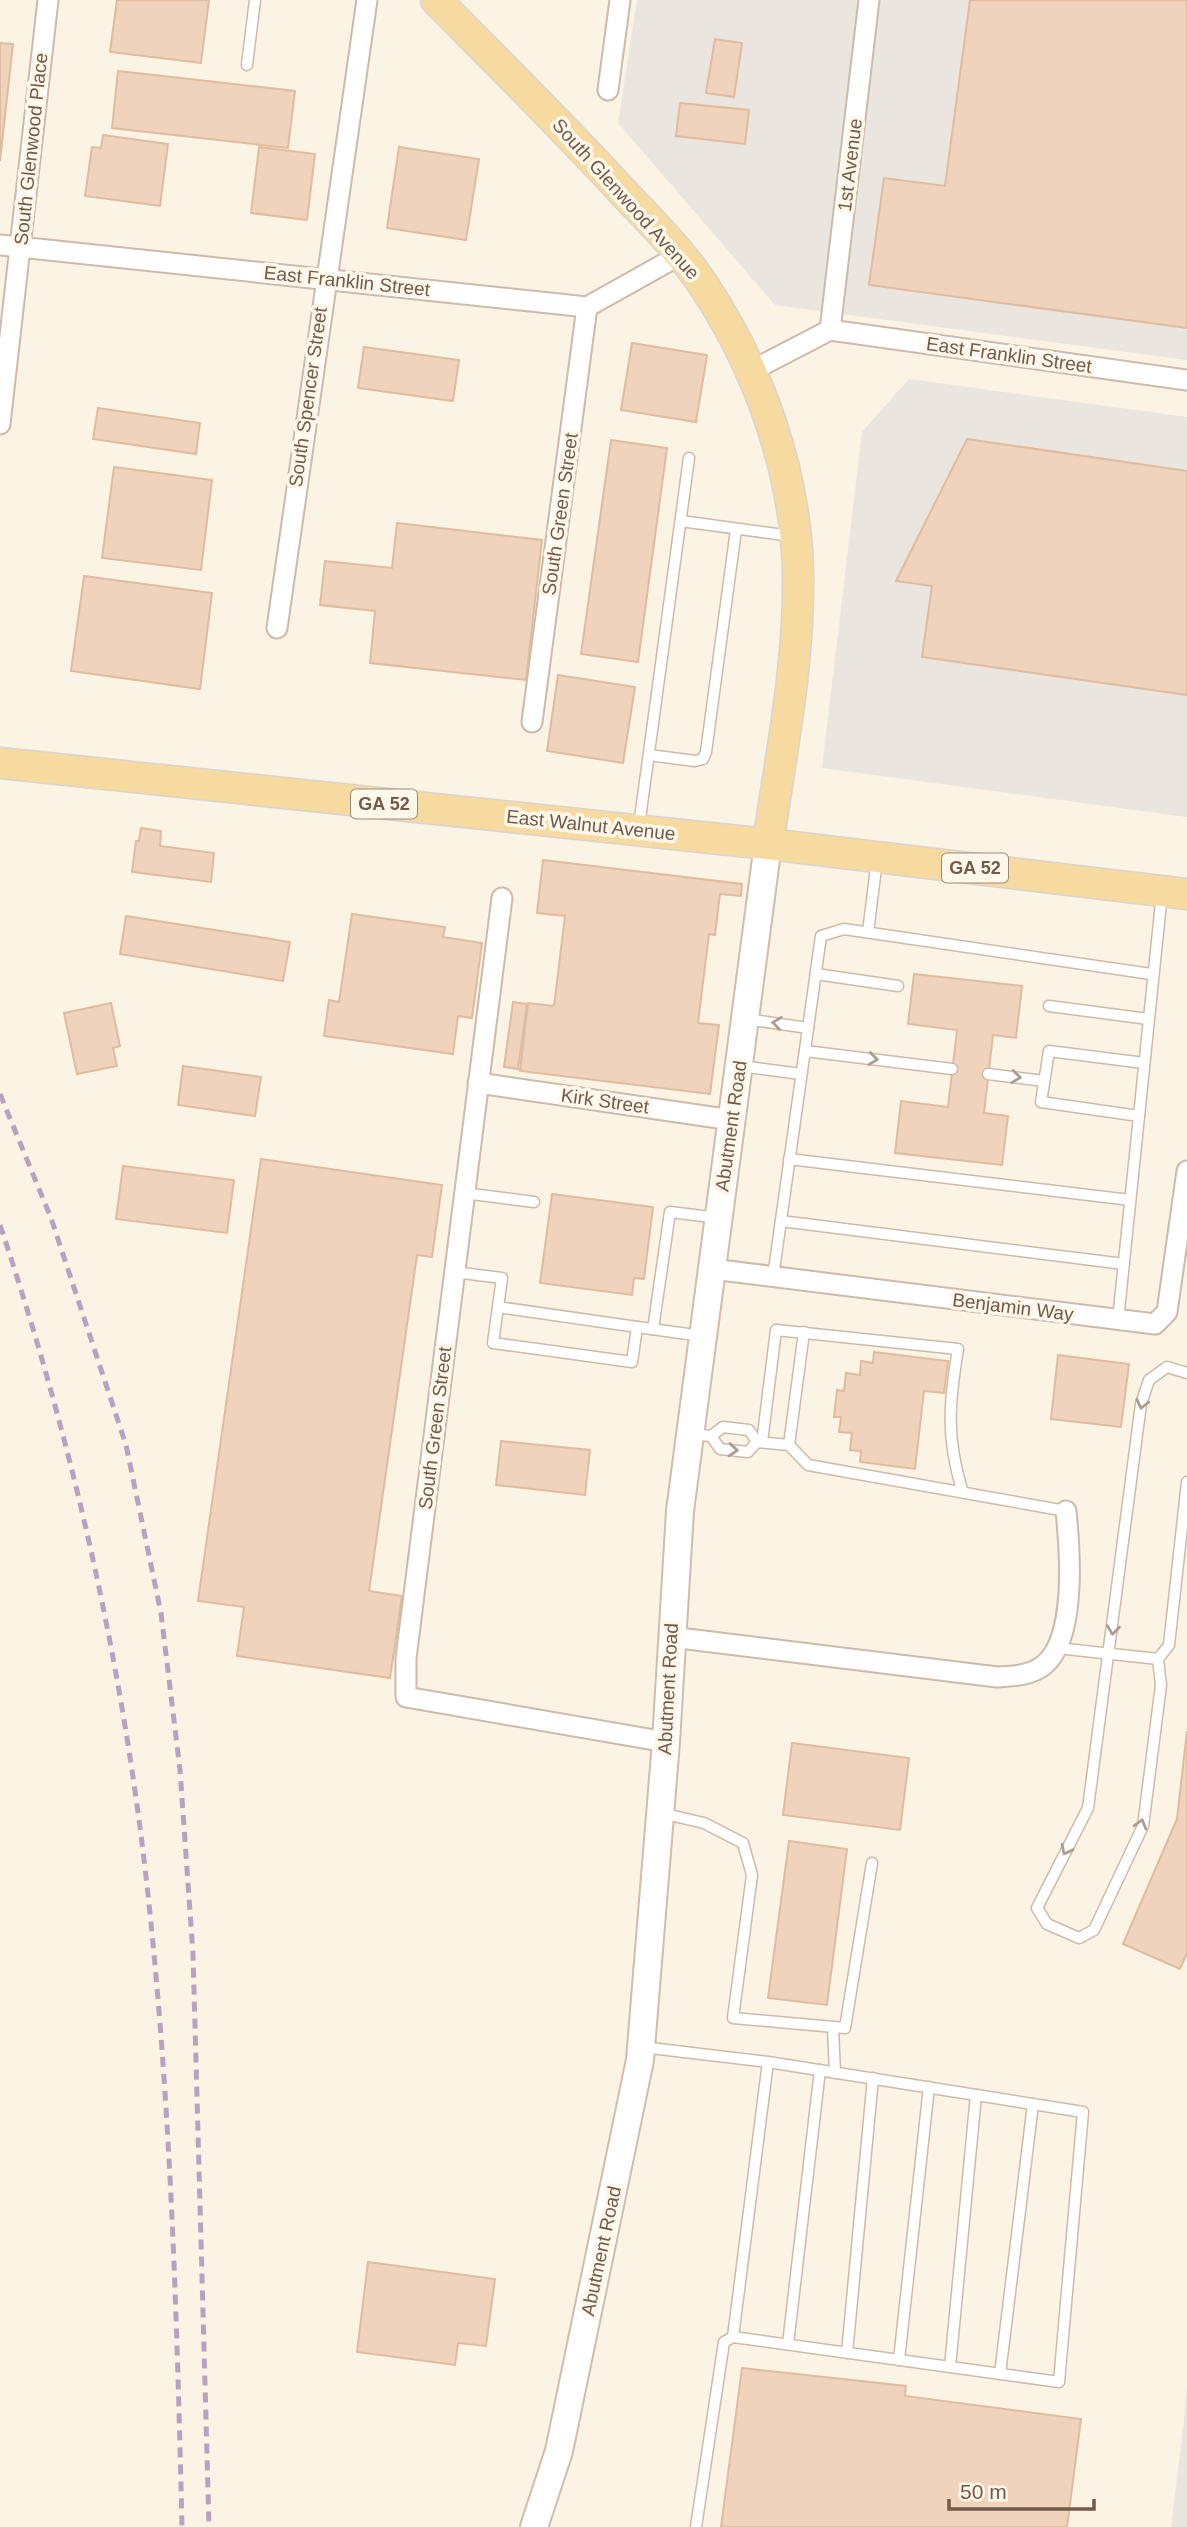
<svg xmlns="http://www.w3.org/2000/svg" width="1187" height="2527" font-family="Helvetica,sans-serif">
	<rect width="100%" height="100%" fill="#fbf3e4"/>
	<!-- industrial -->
	<g fill="#eae5de">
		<polygon points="637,0 1187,0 1187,360 775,305 618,123"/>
		<polygon points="909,379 1187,417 1187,817 822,768 862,432"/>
		<polygon points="1187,2383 1187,2527 1171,2527 1184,2421"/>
	</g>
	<!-- building -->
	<g fill="#efd3bd" stroke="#e0bb9e" stroke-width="2">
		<polygon points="117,0 209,0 201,63 110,52"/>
		<polygon points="970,0 1187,0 1187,328 869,285 884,178 945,186"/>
		<polygon points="715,39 742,43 734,97 706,93"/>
		<polygon points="0,43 13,44 0,161"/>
		<polygon points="118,71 295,91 288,148 112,128"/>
		<polygon points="680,103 749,110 745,144 676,136"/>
		<polygon points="103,135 168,144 160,206 85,196 92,147 101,148"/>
		<polygon points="259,147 315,154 307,220 251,213"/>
		<polygon points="399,147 479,159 466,240 387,228"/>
		<polygon points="632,343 707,355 696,422 621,410"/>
		<polygon points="364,347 459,360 453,401 358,388"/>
		<polygon points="98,408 200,423 196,454 93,439"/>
		<polygon points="967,439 1187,471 1187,695 922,657 932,586 896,581"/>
		<polygon points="611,440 667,448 638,662 581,654"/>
		<polygon points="114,467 212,480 201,570 102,558"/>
		<polygon points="397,523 542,540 526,680 370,663 375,611 320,605 325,561 392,568"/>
		<polygon points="84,576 212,593 200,689 71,671"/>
		<polygon points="558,675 635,687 623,763 547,751"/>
		<polygon points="141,828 161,831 160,846 214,853 211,882 132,872 136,841 139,841"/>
		<polygon points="543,860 742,884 741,896 720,894 715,935 709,934 698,1023 719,1025 710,1094 520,1071 528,1003 554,1006 565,916 537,913"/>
		<polygon points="352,914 445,927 443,937 482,943 472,1018 458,1016 453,1054 324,1036 329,1000 339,1002"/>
		<polygon points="126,916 290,942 283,981 120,954"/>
		<polygon points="914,974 1022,986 1016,1038 993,1035 984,1113 1008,1116 1002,1165 895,1153 901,1101 948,1107 957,1030 908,1024"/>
		<polygon points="513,1002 527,1004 518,1069 504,1067"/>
		<polygon points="111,1003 120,1046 113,1048 117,1066 77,1074 64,1013"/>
		<polygon points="183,1066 261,1077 255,1116 178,1105"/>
		<polygon points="261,1159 442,1185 432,1257 417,1255 369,1591 402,1596 390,1678 237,1656 244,1607 198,1601"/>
		<polygon points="123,1166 234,1180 227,1233 116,1219"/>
		<polygon points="552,1194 653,1207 644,1279 634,1278 632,1295 540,1283"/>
		<polygon points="874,1352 948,1361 944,1393 924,1391 915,1469 860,1462 861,1451 850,1450 852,1433 839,1432 841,1417 834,1417 837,1390 844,1391 846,1373 860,1375 861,1361 873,1363"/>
		<polygon points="1058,1355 1129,1364 1121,1427 1051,1419"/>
		<polygon points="501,1441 590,1450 585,1495 496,1485"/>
		<polygon points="1187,1731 1187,1953 1180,1969 1123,1944 1177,1819"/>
		<polygon points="792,1743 909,1758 900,1830 783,1815"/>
		<polygon points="789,1841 847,1849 827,2005 768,1998"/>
		<polygon points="368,2262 495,2279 486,2346 458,2343 455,2365 357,2352"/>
		<polygon points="742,2368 906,2386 905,2396 1081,2419 1067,2527 721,2527"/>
	</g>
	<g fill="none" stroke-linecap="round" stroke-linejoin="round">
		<!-- service casing -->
		<g stroke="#ccbbab" stroke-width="13">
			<g id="service">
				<polyline points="247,65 255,0"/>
				<polyline points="681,521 791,536"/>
				<polyline points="649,755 695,761 703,759 706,752 736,530"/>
				<polyline points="639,826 689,458"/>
				<polyline points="868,932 877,860"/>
				<polyline points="816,974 898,986"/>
				<polyline points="1049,1006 1148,1019"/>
				<polyline points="746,1019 808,1028"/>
				<polyline points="805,1051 952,1069"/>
				<polyline points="740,1066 801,1074"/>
				<polyline points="988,1074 1044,1081"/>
				<polyline points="1139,1116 1041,1102 1049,1051 1144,1063"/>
				<polyline points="789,1159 1130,1200"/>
				<polyline points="464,1193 534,1202"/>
				<polyline points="781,1221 1124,1264"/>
				<polyline points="454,1272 502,1278 493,1343 632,1362 637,1327 498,1307"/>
				<polyline points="773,1277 821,936 844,929 1151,974"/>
				<polyline points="1118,1320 1162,893"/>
				<polyline points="637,1327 702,1336"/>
				<polyline points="653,1329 670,1212 719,1218"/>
				<polyline points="1187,1373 1167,1367 1149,1380 1141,1404 1088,1808 1037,1908 1047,1924 1079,1938 1094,1930 1143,1826 1161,1685 1158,1659 1169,1645 1187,1482"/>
				<polyline points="690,1434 711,1436 723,1427 749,1430 757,1442 789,1445 808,1465 1066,1511"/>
				<polyline points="711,1436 720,1449 748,1452 757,1442"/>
				<path d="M762,1442l14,-112 182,19c-9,55 -12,87 4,141"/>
				<polyline points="789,1445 804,1332"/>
				<polyline points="1057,1648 1158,1659"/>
				<polyline points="661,1813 704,1823 743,1843 752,1875 733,2018 845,2028 872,1863"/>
				<polyline points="833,2028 835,2073"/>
				<polyline points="642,2047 768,2062 733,2337 1059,2382 1083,2112 768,2062"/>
				<polyline points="788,2344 820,2070"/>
				<polyline points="847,2353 873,2078"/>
				<polyline points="899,2360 929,2087"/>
				<polyline points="950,2367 976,2095"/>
				<polyline points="1000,2374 1033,2104"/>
				<polyline points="696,2527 724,2342 733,2337"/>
			</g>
		</g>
		<!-- minor casing -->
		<g stroke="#ccbbab" stroke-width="23">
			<g id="minor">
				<polyline points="608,90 620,0"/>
				<polyline points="0,245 587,307 680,255"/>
				<polyline points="830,330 1187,380"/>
				<polyline points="830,330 869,0"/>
				<polyline points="751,371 830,330"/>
				<polyline points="0,424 48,0"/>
				<polyline points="277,628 367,0"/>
				<polyline points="532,722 587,307"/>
				<polyline points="502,898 406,1658 406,1697 666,1742"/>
				<polyline points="478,1083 732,1120"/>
				<polyline points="712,1269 1155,1324 1167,1312 1187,1171"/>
				<path d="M671,1637l326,40c16,-1 33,-1 47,-12 33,-27 26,-115 22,-154"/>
			</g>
		</g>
		<!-- secondary casing -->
		<g stroke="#d0bdab" stroke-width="30">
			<polyline id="secondary" points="534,2527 559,2451 640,2060 666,1742 680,1511 768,844"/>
		</g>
		<!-- primary casing -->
		<g stroke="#dad4d0" stroke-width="33">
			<g id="primary">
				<path d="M436,0c63,63 125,125 185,190 29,31 60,61 83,96 55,83 91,184 94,284 2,92 -17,184 -30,274"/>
				<polyline points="0,763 768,844 1187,894"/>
			</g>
		</g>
		<!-- service -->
		<use href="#service" stroke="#fff" stroke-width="10"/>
		<!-- minor -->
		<use href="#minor" stroke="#fff" stroke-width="19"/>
		<!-- secondary -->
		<use href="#secondary" stroke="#fff" stroke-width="26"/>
		<!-- primary -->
		<use href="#primary" stroke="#f6daa0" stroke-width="30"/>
		<!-- rail -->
		<g stroke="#b6a3c3" stroke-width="5" stroke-dasharray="10 7" stroke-linecap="butt">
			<polyline points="0,1094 51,1218 126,1445 161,1613 180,1770 193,1954 209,2527"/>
			<path d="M0,1225c74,220 125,449 149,679 22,208 28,415 33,623"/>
		</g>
	</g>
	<!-- one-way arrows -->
	<defs><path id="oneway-chevron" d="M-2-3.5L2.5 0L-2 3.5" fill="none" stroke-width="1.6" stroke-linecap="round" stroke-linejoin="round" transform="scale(1.75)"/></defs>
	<g stroke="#aa9d93">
		<use href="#oneway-chevron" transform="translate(777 1023) rotate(-172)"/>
		<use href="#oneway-chevron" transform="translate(873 1059) rotate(7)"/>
		<use href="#oneway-chevron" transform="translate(1016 1077) rotate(7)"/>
		<use href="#oneway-chevron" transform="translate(1142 1404) rotate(103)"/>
		<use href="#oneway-chevron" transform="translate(733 1450) rotate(4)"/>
		<use href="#oneway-chevron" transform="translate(1113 1630) rotate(97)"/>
		<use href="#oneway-chevron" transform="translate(1141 1824) rotate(-74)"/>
		<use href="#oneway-chevron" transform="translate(1066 1850) rotate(117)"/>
	</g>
	<g text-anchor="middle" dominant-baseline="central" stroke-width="7" stroke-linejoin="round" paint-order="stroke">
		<!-- shield labels -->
		<g fill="#fef7ea" stroke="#9c8a7b" stroke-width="2">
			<rect x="351" y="789.5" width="66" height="29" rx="5"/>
			<rect x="942" y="853.5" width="66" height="29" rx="5"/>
		</g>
		<g font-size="18" font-weight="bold" fill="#725b4b">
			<text x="384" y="804">GA 52</text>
			<text x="975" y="868">GA 52</text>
		</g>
		<!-- street labels -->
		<g font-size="19" fill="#725b4b" stroke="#fef7ea">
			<text transform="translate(31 149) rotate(-84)">South Glenwood Place</text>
			<text transform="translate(850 165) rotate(-83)">1st Avenue</text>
			<text transform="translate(626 199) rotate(48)">South Glenwood Avenue</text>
			<text transform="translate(347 281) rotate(6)">East Franklin Street</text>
			<text transform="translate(1009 355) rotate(8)">East Franklin Street</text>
			<text transform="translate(308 397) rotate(-82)">South Spencer Street</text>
			<text transform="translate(560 514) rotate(-82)">South Green Street</text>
			<text transform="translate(591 825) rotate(6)">East Walnut Avenue</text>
			<text transform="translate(605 1101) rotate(8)">Kirk Street</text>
			<text transform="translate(731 1126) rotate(-82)">Abutment Road</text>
			<text transform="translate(1013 1307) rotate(7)">Benjamin Way</text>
			<text transform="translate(435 1428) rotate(-83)">South Green Street</text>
			<text transform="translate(668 1689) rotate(-87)">Abutment Road</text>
			<text transform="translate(601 2251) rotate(-78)">Abutment Road</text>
		</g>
	</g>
	<!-- scale -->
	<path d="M949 2499v10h145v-10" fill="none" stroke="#725b4b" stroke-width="3.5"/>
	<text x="960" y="2499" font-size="21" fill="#725b4b" stroke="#fef7ea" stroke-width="5" paint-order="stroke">50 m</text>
</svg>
